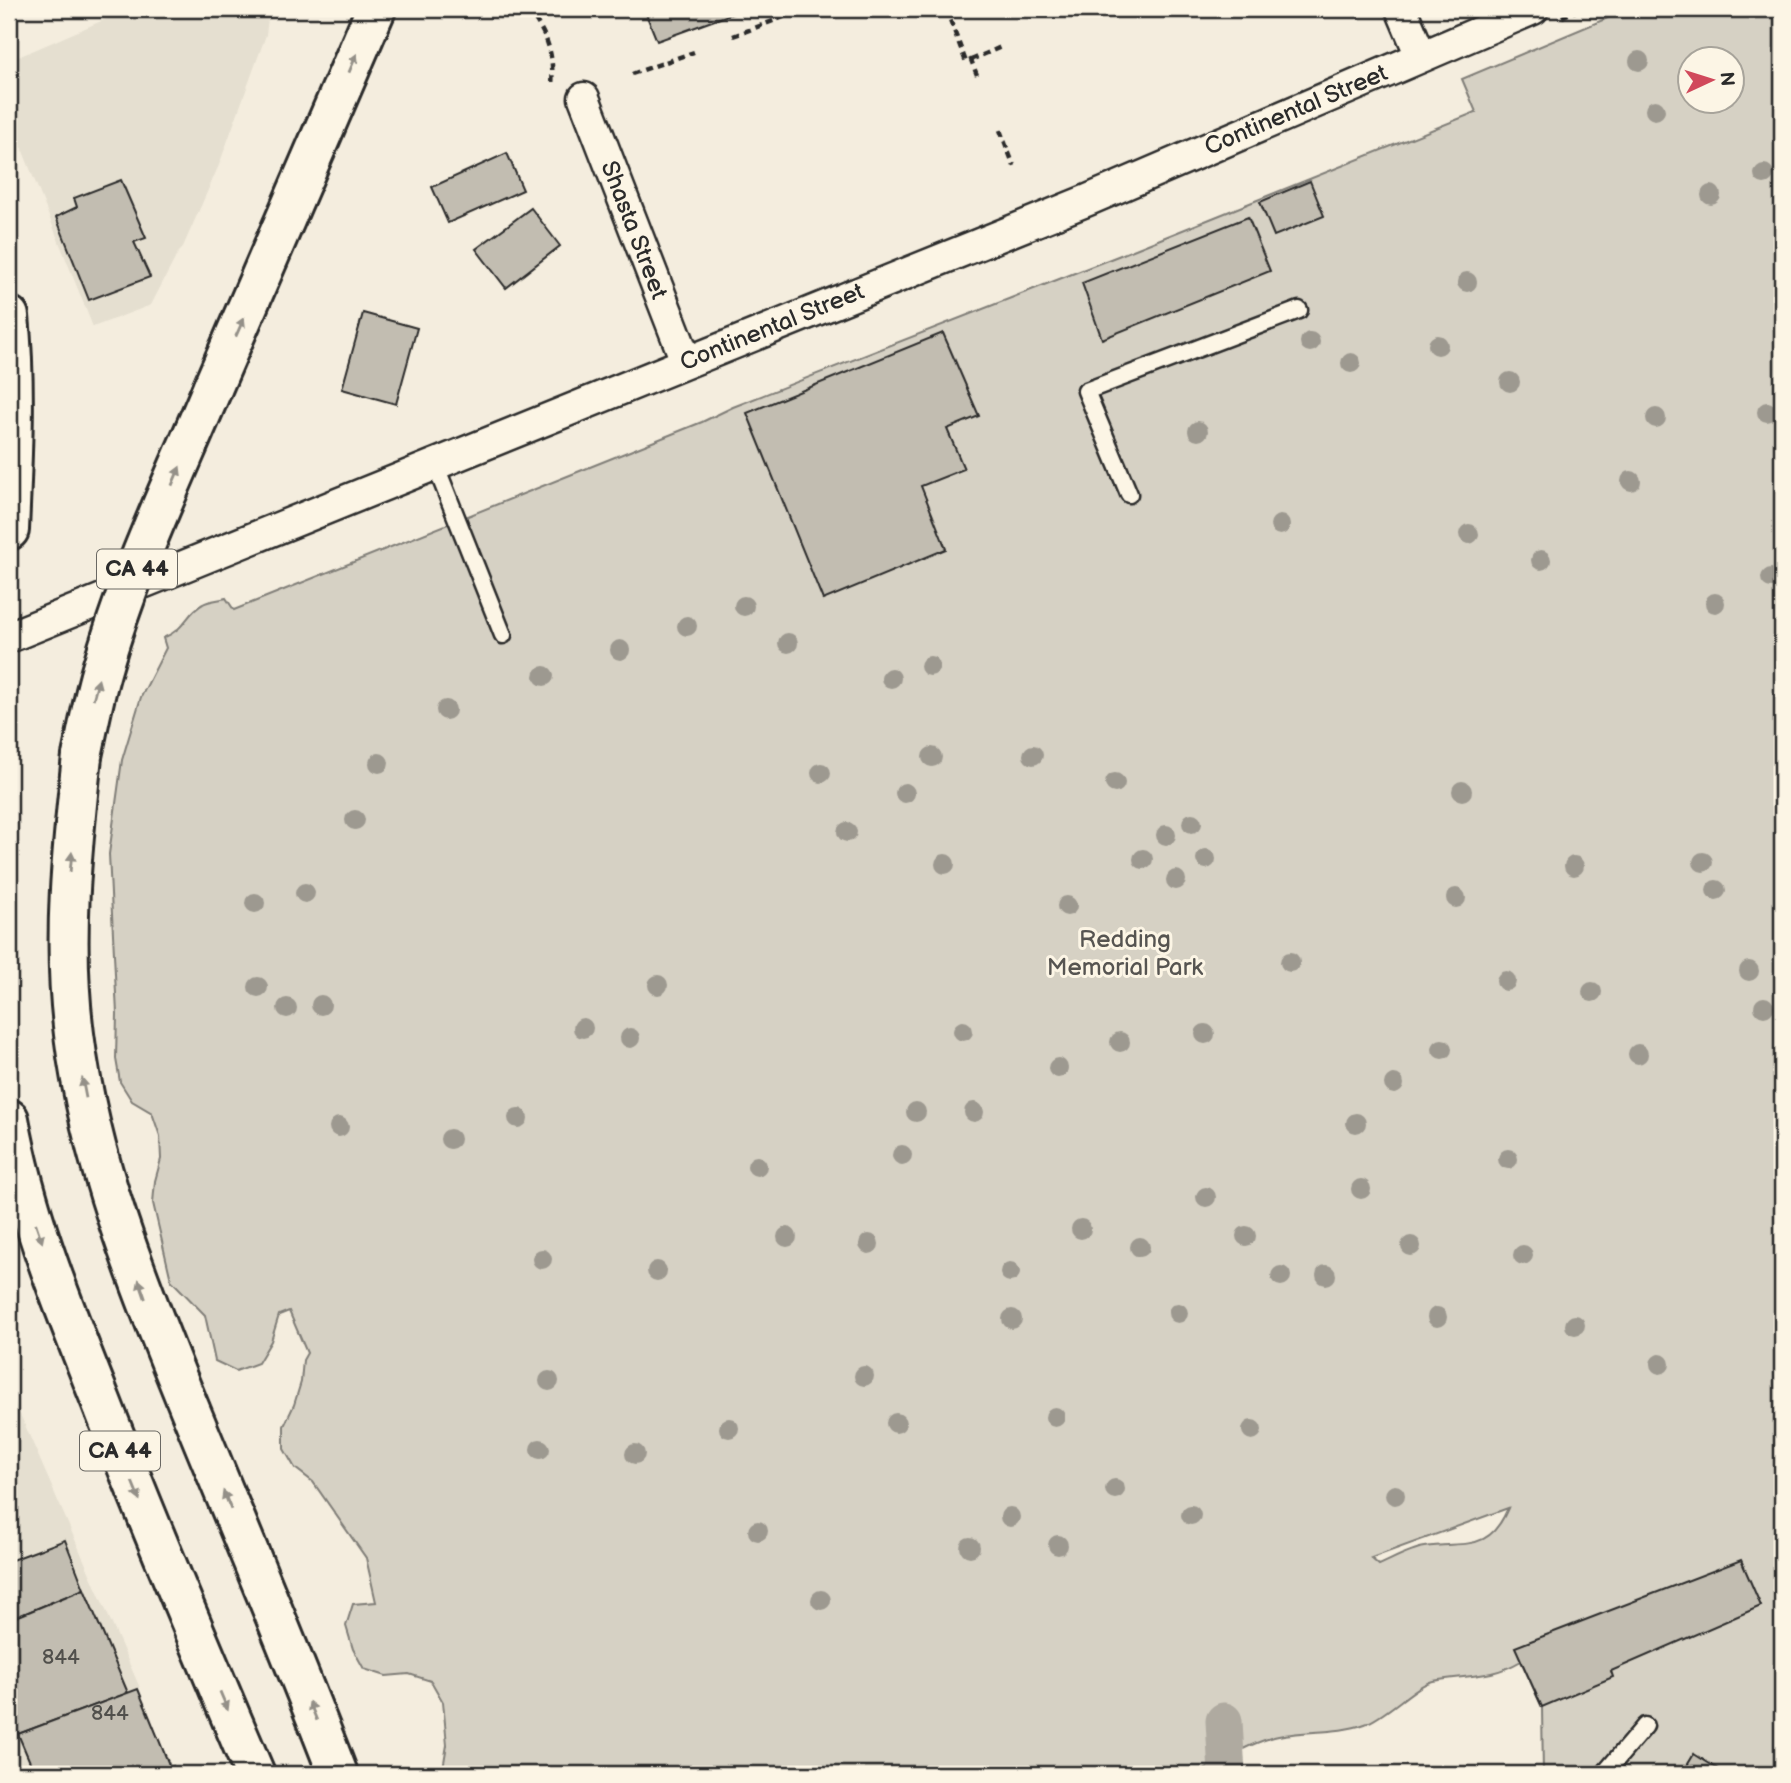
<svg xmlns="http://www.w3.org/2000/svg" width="1791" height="1783" font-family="'Balsamiq Sans',sans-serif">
	<rect width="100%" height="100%" fill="#f4edde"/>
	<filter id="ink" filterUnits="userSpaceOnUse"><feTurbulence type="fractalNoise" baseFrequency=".0143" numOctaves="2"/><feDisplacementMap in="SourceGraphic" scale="14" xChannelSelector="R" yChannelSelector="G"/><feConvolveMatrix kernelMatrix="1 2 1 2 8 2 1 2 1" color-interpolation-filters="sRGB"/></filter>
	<g filter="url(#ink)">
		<!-- built -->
		<g fill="#e5dfd0">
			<polygon points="129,9 190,9 192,12 197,9 269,9 266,35 219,165 182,249 178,253 151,305 93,327 9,116 9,61"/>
			<polygon points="9,1389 140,1688 138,1689 170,1767 173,1766 175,1774 9,1774"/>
		</g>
		<!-- green -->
		<path fill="#d6d1c4" stroke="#807e78" stroke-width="2" fill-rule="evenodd" d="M1629,9h153v1765h-239l-1,-67 -21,-46c-32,19 -55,13 -88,20 -18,4 -46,35 -68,43 -27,10 -63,6 -91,13 -28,8 -52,23 -77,37h-755l5,-29 -4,-43 -12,-21 -22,-7 -23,2 -22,-7 -11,-20 -7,-23 7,-22 23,-2 -10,-44 -53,-76 -18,-14 -11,-19v-23l10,-21 7,-23 2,-22 4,-7 -18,-42 -10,4 -8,26 -13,22 -22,8 -21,-10 -10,-46 -34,-35 -18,-77 2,-22 6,-22 -1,-23 -8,-23 -20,-12 -12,-19 -4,-23 1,-45 -8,-160 13,-94 19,-63 25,-49 -3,-10c23,-9 23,-25 40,-34 6,-4 17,-4 23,-6l8,12 468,-188 31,-15 390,-153 353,-142 -14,-33zM1690,60h42v42h-42zM1508,1508c-19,45 -42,33 -83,39 -15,2 -32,12 -46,18l-8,-7z"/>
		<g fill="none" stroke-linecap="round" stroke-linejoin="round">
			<!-- canal -->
			<polyline stroke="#afaaa0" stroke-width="37" points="1224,1721 1227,1774"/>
		</g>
		<!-- building -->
		<g fill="#c2bdb1" stroke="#2b2b2b" stroke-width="2">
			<polygon points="644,9 745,9 657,41"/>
			<polygon points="507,153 523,190 448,223 432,187"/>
			<polygon points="121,180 146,238 134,242 150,277 89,300 56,217 77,207 74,198"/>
			<polygon points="1310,181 1324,216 1274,236 1260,202"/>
			<polygon points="531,208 560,246 506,288 476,249"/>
			<polygon points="1248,217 1270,271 1102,339 1082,283"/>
			<polygon points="363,313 417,328 396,404 342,389"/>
			<polygon points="943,333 979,416 947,429 964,469 921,486 946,549 823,600 747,413"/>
			<polygon points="65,1540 84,1589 9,1620 9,1561"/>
			<polygon points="1741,1560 1761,1606 1611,1671 1613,1677 1542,1707 1515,1647"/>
			<polygon points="84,1589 128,1693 18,1734 9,1710 9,1620"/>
			<polygon points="138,1689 170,1767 153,1774 35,1774 18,1734"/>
			<polygon points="1694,1754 1718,1769 1715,1774 1682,1774"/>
			<polygon points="173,1766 175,1774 153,1774 170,1767"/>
		</g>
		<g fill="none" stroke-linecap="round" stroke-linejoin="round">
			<!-- lane casing -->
			<g stroke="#2b2b2b" stroke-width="21">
				<g id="lane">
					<polyline points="435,464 503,635"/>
					<polyline points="1129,494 1086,391 1299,310"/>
					<polyline points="1604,1774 1645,1726"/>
				</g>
			</g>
			<!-- street casing -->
			<g stroke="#2b2b2b" stroke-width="35">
				<g id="street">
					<polyline points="1401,9 1421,56"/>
					<polyline points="584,98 686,361"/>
					<polyline points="9,637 1088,200 1533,9"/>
				</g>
			</g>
			<!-- highway casing -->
			<g stroke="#2b2b2b" stroke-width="44">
				<g id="highway">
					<path d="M9,316c7,72 3,142 0,214"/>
					<polyline points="212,389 376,9"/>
					<path d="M82,756c-10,92 -20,185 -8,278 16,130 66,252 115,373 50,122 102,244 149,367"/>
					<path d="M9,1119c17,97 56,191 92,282 49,126 101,249 154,373"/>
				</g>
			</g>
			<!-- path -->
			<g stroke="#2b2b2b" stroke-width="4.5" stroke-dasharray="7 5" stroke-linecap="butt">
				<path d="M528,9c20,28 26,43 24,78"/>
				<polyline points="946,9 966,62 971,60 977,75"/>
				<polyline points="1562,17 1580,9"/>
				<polyline points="733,36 805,9"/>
				<polyline points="971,60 1001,47"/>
				<polyline points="632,74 694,52"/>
				<polyline points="1000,130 1014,166"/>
				<polyline points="9,1773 9,1774"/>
			</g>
			<!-- lane -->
			<use href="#lane" stroke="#fcf5e5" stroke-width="16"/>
			<!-- street -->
			<use href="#street" stroke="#fcf5e5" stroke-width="30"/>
			<!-- highway -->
			<use href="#highway" stroke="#fcf5e5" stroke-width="38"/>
			<!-- highway-bridge casing -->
			<g stroke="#2b2b2b" stroke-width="44" stroke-linecap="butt">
				<path id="highway-bridge" d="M82,756c6,-28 11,-56 19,-84 27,-97 72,-190 111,-283"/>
			</g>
			<!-- highway-bridge -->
			<use href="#highway-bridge" stroke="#fcf5e5" stroke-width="38"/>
		</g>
		<!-- trees -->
		<g fill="#9d9990">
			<circle cx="1639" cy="61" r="10"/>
			<circle cx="1655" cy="110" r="10"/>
			<circle cx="1764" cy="174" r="10"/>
			<circle cx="1711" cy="195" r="10"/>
			<circle cx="1467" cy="282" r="10"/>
			<circle cx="1310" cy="342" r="10"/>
			<circle cx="1438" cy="345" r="10"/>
			<circle cx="1351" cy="363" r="10"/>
			<circle cx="1510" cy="382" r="10"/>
			<circle cx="1767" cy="412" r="10"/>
			<circle cx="1656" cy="418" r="10"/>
			<circle cx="1198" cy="431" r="10"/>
			<circle cx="1631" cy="481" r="10"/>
			<circle cx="1280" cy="525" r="10"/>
			<circle cx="1469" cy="534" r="10"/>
			<circle cx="1541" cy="560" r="10"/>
			<circle cx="1771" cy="578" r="10"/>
			<circle cx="1715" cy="603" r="10"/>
			<circle cx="744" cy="606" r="10"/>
			<circle cx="687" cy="626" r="10"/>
			<circle cx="788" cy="643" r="10"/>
			<circle cx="620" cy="650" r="10"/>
			<circle cx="930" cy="666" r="10"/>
			<circle cx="544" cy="676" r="10"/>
			<circle cx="891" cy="678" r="10"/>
			<circle cx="446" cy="710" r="10"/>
			<circle cx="1033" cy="755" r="10"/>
			<circle cx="932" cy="757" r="10"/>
			<circle cx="379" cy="763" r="10"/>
			<circle cx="821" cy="773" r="10"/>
			<circle cx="1115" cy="783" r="10"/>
			<circle cx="1462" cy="791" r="10"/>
			<circle cx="905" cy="793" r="10"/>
			<circle cx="355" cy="820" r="10"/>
			<circle cx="1192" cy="823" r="10"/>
			<circle cx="847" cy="832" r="10"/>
			<circle cx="1166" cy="835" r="10"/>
			<circle cx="1143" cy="859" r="10"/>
			<circle cx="1206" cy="859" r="10"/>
			<circle cx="1703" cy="862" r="10"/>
			<circle cx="945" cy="864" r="10"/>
			<circle cx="1574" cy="866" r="10"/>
			<circle cx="1176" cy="880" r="10"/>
			<circle cx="1716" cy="890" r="10"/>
			<circle cx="305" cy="893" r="10"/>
			<circle cx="1456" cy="898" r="10"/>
			<circle cx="255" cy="903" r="10"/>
			<circle cx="1067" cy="906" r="10"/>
			<circle cx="1290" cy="962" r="10"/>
			<circle cx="1749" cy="971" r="10"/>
			<circle cx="1506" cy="981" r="10"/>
			<circle cx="658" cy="985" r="10"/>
			<circle cx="258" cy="987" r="10"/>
			<circle cx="1592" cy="992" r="10"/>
			<circle cx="321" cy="1005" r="10"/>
			<circle cx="1764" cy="1007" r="10"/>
			<circle cx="287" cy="1008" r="10"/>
			<circle cx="583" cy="1028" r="10"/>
			<circle cx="963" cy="1031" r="10"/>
			<circle cx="1205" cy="1034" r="10"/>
			<circle cx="630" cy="1038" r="10"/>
			<circle cx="1120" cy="1042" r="10"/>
			<circle cx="1442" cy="1049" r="10"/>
			<circle cx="1638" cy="1054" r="10"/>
			<circle cx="1058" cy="1068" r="10"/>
			<circle cx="1394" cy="1084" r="10"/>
			<circle cx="916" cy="1112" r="10"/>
			<circle cx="974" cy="1112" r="10"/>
			<circle cx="518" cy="1118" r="10"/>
			<circle cx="1356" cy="1123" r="10"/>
			<circle cx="339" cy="1127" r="10"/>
			<circle cx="450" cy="1139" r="10"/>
			<circle cx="902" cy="1155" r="10"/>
			<circle cx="1508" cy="1159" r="10"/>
			<circle cx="757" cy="1166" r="10"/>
			<circle cx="1361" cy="1189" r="10"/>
			<circle cx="1206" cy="1197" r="10"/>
			<circle cx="1081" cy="1229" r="10"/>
			<circle cx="1246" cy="1236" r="10"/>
			<circle cx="787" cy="1237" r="10"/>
			<circle cx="869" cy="1244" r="10"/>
			<circle cx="1411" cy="1246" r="10"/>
			<circle cx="1140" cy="1247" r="10"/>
			<circle cx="1523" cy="1255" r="10"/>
			<circle cx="542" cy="1259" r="10"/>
			<circle cx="657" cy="1271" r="10"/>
			<circle cx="1010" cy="1272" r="10"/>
			<circle cx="1326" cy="1275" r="10"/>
			<circle cx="1281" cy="1276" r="10"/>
			<circle cx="1178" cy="1313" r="10"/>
			<circle cx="1437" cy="1317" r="10"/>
			<circle cx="1012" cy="1319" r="10"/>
			<circle cx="1575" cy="1325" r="10"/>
			<circle cx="1660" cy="1364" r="10"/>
			<circle cx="864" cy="1376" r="10"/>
			<circle cx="549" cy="1381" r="10"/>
			<circle cx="1055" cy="1417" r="10"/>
			<circle cx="896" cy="1423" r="10"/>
			<circle cx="729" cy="1428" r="10"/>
			<circle cx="1252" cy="1430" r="10"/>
			<circle cx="540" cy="1449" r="10"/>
			<circle cx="635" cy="1454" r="10"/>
			<circle cx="1115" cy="1489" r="10"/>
			<circle cx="1395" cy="1495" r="10"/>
			<circle cx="1191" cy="1515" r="10"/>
			<circle cx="1010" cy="1517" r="10"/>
			<circle cx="758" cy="1531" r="10"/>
			<circle cx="1058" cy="1545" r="10"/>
			<circle cx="970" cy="1547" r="10"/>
			<circle cx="821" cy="1600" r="10"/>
		</g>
		<!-- one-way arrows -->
		<defs><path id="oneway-solid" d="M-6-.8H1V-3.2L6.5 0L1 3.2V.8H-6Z" transform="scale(1.75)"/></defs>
		<g fill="#949088">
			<use href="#oneway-solid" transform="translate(353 63) rotate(-67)"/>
			<use href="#oneway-solid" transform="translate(240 327) rotate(-66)"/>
			<use href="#oneway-solid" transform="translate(176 476) rotate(-67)"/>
			<use href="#oneway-solid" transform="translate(96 689) rotate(-75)"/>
			<use href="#oneway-solid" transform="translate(71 862) rotate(-85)"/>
			<use href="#oneway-solid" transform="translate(84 1088) rotate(-101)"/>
			<use href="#oneway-solid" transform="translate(39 1233) rotate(71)"/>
			<use href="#oneway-solid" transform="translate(142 1289) rotate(-109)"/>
			<use href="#oneway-solid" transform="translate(136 1491) rotate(68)"/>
			<use href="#oneway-solid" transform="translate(227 1500) rotate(-112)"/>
			<use href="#oneway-solid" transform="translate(224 1701) rotate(67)"/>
			<use href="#oneway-solid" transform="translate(313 1711) rotate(-112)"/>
		</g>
	</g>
	<g text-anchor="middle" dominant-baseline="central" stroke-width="6" stroke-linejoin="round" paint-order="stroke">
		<!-- number labels -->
		<g font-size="21" fill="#51504c">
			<text x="61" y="1657">844</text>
			<text x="110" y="1713">844</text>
		</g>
		<!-- shield labels -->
		<g fill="#fcf5e5" stroke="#6a6863" stroke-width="2">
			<rect x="97" y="549.5" width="80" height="39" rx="5"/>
			<rect x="80" y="1431.5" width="80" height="39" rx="5"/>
		</g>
		<g font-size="23" font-weight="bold" fill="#2b2b2b">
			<text x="137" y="569">CA 44</text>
			<text x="120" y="1451">CA 44</text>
		</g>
		<!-- street labels -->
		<g font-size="24" fill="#2b2b2b" stroke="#fcf5e5">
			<text transform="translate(1296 110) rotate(-23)">Continental Street</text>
			<text transform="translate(634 230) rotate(69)">Shasta Street</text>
			<text transform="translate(772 327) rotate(-22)">Continental Street</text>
		</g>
		<!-- park labels -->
		<g font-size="24" fill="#565451" stroke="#fcf5e5">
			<text x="1125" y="939">Redding<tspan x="1125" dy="28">Memorial Park</tspan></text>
		</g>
	</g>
	<!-- margin -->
	<rect width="1791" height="1783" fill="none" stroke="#fcf5e5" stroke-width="35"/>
	<rect x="18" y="18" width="1756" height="1748" fill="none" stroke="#2b2b2b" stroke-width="2.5" filter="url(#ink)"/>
	<!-- north arrow -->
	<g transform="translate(1711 80) rotate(86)"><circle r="33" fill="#fcf5e5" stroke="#a8a49b" stroke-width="2"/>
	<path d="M0-5L12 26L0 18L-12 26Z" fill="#d1495b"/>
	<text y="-10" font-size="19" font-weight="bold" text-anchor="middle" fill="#2b2b2b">N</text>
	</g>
</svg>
